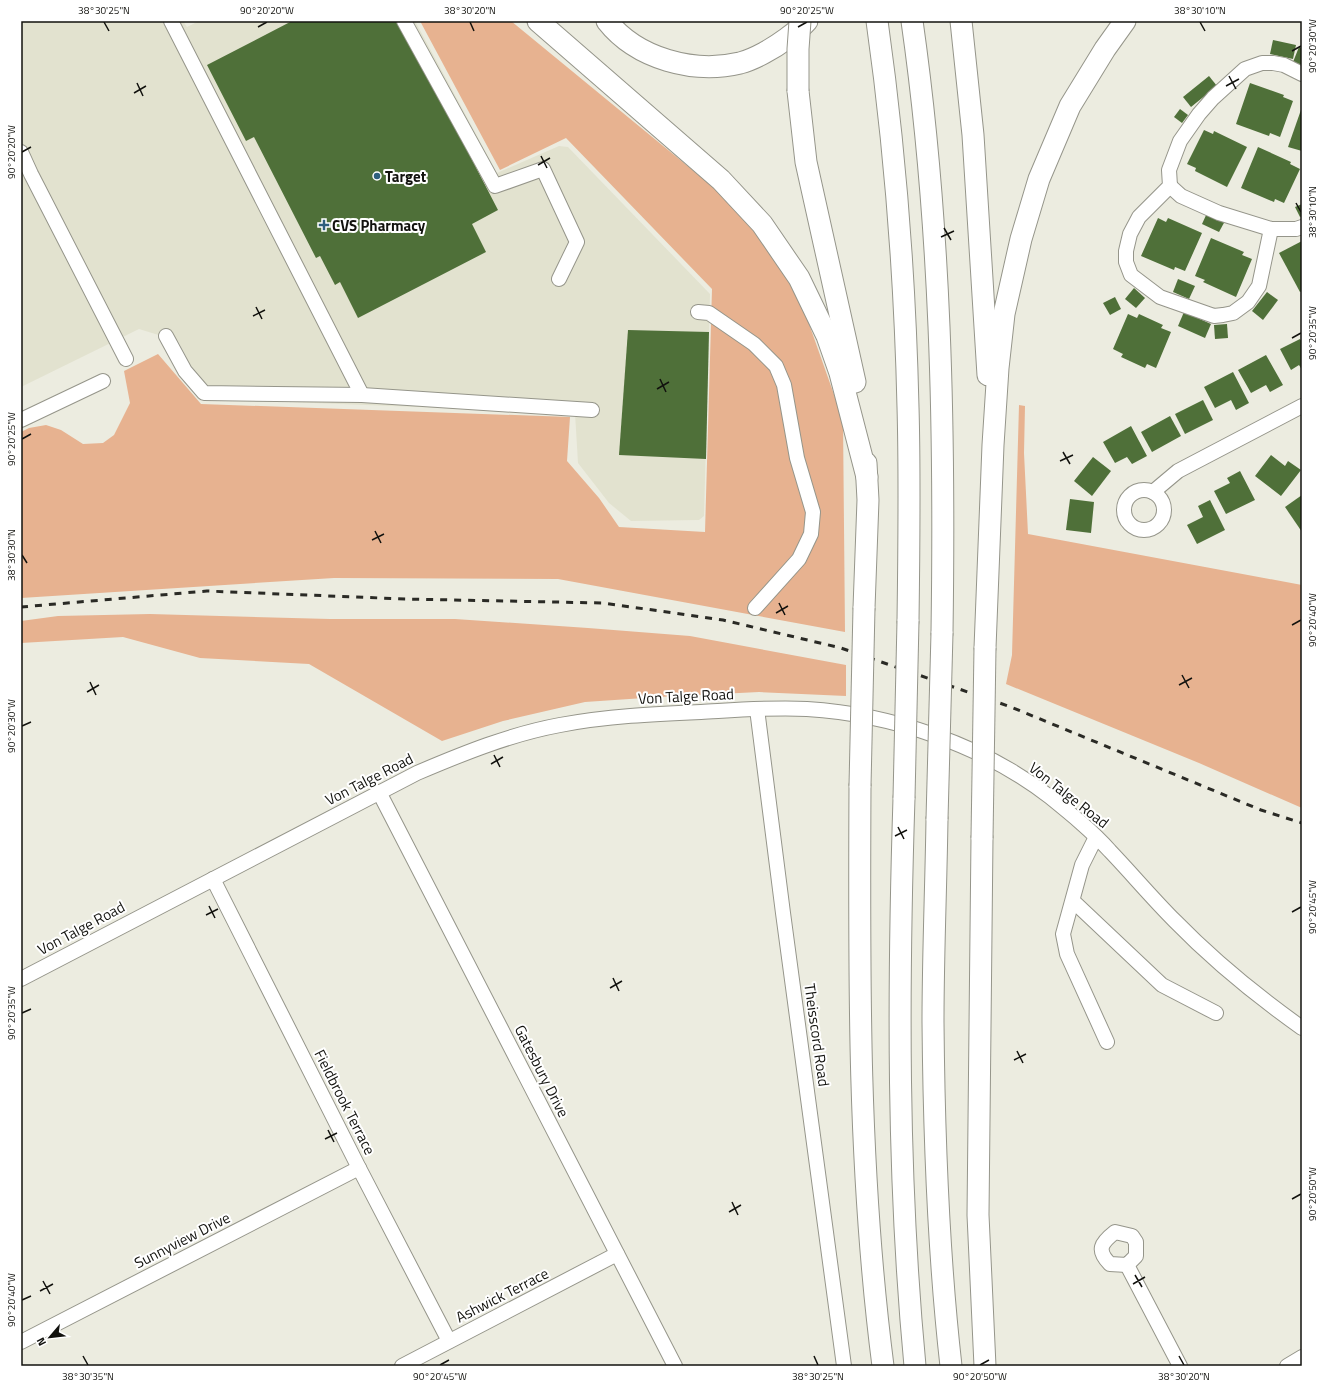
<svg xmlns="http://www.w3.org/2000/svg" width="1323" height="1387" font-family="'Titillium Web',sans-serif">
	<rect width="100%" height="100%" fill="#ecece0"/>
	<!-- built -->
	<polygon fill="#e2e2cf" points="21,21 183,21 187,27 199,21 415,21 497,173 559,146 568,147 710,294 704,516 699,520 631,521 609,503 578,463 575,413 208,399 178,341 139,329 21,387"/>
	<!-- green -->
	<g fill="#e7b290">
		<polygon points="420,21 511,21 718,191 765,243 802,304 843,420 845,632 558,579 334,578 21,598 21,432 29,428 46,425 61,430 83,444 103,443 114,435 130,403 124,371 158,354 201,404 570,417 567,461 599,498 619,527 705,532 712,289 566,138 500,170"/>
		<polygon points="1019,405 1025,406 1024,453 1028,534 1302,585 1302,808 1199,763 1006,684 1012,655"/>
		<polygon points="150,614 330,619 455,619 588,628 690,636 846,665 846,696 759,692 659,697 585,702 503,721 442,741 309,664 200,658 123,637 21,643 21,621 58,616"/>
	</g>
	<!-- building -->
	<g fill="#4f7039">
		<polygon points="292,21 400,21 498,210 472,224 486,252 358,318 340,282 335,285 320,256 316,258 254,137 246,141 207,65"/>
		<polygon points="1273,40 1296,45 1293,59 1270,54"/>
		<polygon points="1299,47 1302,48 1302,65 1293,62"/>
		<polygon points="1209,76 1217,86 1191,107 1183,97"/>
		<polygon points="1250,83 1284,95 1283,97 1293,101 1280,137 1270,133 1269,136 1236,124"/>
		<polygon points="1302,107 1302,151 1288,147"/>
		<polygon points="1180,109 1188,115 1182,123 1174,117"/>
		<polygon points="1204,130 1213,134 1214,131 1247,147 1227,187 1195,171 1196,168 1187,164"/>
		<polygon points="1258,147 1291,162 1290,164 1300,169 1284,203 1275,199 1274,202 1241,188"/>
		<polygon points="1302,204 1302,216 1300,217 1295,207"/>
		<polygon points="1207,213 1225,221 1219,232 1202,224"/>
		<polygon points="1158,218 1166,222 1168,218 1202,233 1185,271 1175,267 1174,270 1141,256"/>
		<polygon points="1211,238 1244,252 1242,255 1252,259 1236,297 1203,282 1205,280 1195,276"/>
		<polygon points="1302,241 1302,291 1300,292 1279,253"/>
		<polygon points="1178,279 1195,286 1189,299 1173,292"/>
		<polygon points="1134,288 1145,298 1136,308 1125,299"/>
		<polygon points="1267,292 1278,300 1263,320 1252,311"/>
		<polygon points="1115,297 1121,309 1110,315 1103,303"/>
		<polygon points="1184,312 1211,324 1205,338 1178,326"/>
		<polygon points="1128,314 1137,318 1139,314 1163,325 1161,328 1171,332 1156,368 1147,364 1145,368 1121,357 1123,354 1113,349"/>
		<polygon points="1227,324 1228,338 1215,339 1214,325"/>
		<polygon points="628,330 709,332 706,459 619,455"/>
		<polygon points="1300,339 1302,342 1302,370 1299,365 1291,370 1280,349"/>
		<polygon points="1266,355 1283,385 1270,392 1266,385 1251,393 1238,370"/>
		<polygon points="1233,372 1249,403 1236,410 1231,400 1215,408 1204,387"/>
		<polygon points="1203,400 1213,420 1185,434 1175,414"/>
		<polygon points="1170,416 1181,436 1152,452 1141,432"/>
		<polygon points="1131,426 1147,456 1132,464 1127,457 1115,463 1103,442"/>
		<polygon points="1271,455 1285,466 1288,461 1301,470 1281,496 1255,476"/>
		<polygon points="1093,457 1111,471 1092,496 1074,481"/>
		<polygon points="1240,471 1255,500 1226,514 1214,491 1230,483 1227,478"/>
		<polygon points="1302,495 1302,532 1285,507"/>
		<polygon points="1070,499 1094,502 1091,533 1066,530"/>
		<polygon points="1210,500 1225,530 1197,544 1187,525 1203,517 1198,506"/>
	</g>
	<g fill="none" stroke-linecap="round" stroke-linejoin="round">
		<!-- minor casing -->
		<g stroke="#95958a" stroke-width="16">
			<g id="minor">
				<polyline points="171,21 362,395"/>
				<polyline points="404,21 495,186 543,169 577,242 559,279"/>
				<polyline points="21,152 31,174 126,359"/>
				<polyline points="1170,186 1181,196 1219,213 1271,229 1296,229 1302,227"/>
				<polyline points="1271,229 1259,286 1248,302 1233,313 1223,315 1214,316 1160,297 1131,275 1126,262 1126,251 1130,234 1139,217 1170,186 1169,170 1180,141 1199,114 1213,98 1245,69 1262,63 1273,63 1284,65 1302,74"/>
				<polyline points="698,312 709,313 754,344 776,366 784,385 797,458 813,512 811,534 799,559 755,608"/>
				<polyline points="166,336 185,371 204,393 362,395 592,410"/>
				<polyline points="21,420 103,381"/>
				<circle cx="1144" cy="510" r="20"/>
				<polyline points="1153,492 1178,471 1302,406"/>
				<polyline points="757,709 783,913 844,1366"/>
				<polyline points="379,792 675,1366"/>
				<polyline points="1096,837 1082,865 1063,934 1067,954 1107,1042"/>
				<polyline points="213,879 359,1168 449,1341"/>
				<polyline points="1073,901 1162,985 1216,1013"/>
				<path d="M21,979l396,-206c47,-20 94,-39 143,-48 47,-9 94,-11 141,-13 35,-2 71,-5 106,-3 84,5 176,36 243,88 21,17 42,34 60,54 22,23 42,47 65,70 39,40 82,75 127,107"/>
				<path d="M1115,1232l17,4 4,6v14l-9,9 -17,-1c-14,-14 -9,-21 5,-32z"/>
				<polyline points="1127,1265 1180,1366"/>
				<polyline points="21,1342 359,1168"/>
				<polyline points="402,1366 617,1254"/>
				<polyline points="1287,1366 1302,1357"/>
			</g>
		</g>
		<!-- highway casing -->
		<g stroke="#95958a" stroke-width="23">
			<g id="highway">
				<polyline points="538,21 721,180 762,224 799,278 827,336 840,373 867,477"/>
				<path d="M607,21c30,38 87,53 133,42 15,-4 34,-15 46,-24 8,-6 15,-11 21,-18"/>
				<path d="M877,21c18,127 28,257 31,386 2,71 1,143 0,214"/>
				<path d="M912,21c29,203 33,408 30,612"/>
				<polyline points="961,21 973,135 988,375"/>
				<polyline points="798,91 806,162 855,382"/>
				<polyline points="864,608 868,500 866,463"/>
				<polyline points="985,648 993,445 998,368 1004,314 1021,239 1039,179 1070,106 1105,49 1125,21"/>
				<path d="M860,786c-1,193 -2,387 23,580"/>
				<path d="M904,798c-6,189 -7,379 11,568"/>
				<path d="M937,819c-1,68 -4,135 -4,203 1,114 5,230 18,344"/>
				<polyline points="982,838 978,1215 985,1366"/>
			</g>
		</g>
		<!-- minor -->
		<use href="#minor" stroke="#fff" stroke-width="14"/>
		<!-- highway -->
		<use href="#highway" stroke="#fff" stroke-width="21"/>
		<!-- rail -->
		<polyline stroke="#2a2a25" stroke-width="3" stroke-dasharray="7 7" stroke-linecap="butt" points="21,607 207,591 405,599 603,603 723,620 841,648 1011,707 1261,810 1302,823"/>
		<!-- highway-bridge casing -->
		<g stroke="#95958a" stroke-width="23" stroke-linecap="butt">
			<g id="highway-bridge">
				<polyline points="798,91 798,49 800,21"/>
				<polyline points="860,786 864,608"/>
				<polyline points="904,798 908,621"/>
				<polyline points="937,819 942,633"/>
				<polyline points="982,838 985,648"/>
			</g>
		</g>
		<!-- highway-bridge -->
		<use href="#highway-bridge" stroke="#fff" stroke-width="21"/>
	</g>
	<!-- ticks -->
	<path fill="none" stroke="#12120e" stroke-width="1.5" d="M104,22l5,9M470,22l4,9M1200,22l5,9M258,27l9,-5M798,27l9,-5M1292,51l9,-5M1229,76l7,13M137,83l6,13M1226,86l13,-7M134,93l12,-7M22,152l9,-5M541,156l6,12M538,165l12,-7M1296,203l5,9M944,228l7,12M941,237l13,-6M256,307l6,12M253,316l12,-6M1292,338l9,-5M660,379l6,13M657,389l12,-7M22,439l9,-5M1063,452l7,12M1060,461l13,-6M375,531l6,12M372,540l12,-6M22,555l5,8M779,603l6,12M776,613l12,-7M1292,625l9,-5M1182,675l7,13M90,682l6,13M1179,685l13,-7M87,692l12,-7M22,726l9,-4M494,755l6,12M491,764l12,-7M898,827l6,12M895,836l12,-6M209,906l6,12M1292,912l9,-5M206,915l12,-6M613,978l6,13M610,988l12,-7M22,1013l9,-4M1017,1051l6,12M1014,1060l12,-6M328,1130l6,12M325,1139l12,-6M1292,1199l9,-5M732,1202l6,13M729,1212l12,-7M1135,1275l7,12M43,1281l7,13M1133,1284l12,-7M40,1291l13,-7M22,1300l9,-4M83,1356l5,9M814,1356l4,9M1179,1356l5,9M440,1365l9,-5M980,1365l9,-5"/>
	<!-- markers -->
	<g fill="#2f5f7d" stroke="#fff" stroke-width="1.5">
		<circle cx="377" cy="176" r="4"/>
		<path d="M322 219h4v4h4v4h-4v4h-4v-4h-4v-4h4z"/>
	</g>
	<g text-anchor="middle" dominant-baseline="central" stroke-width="4" stroke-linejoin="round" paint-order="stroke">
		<!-- poi labels -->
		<g font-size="15" font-weight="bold" fill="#12120e" stroke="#fff" text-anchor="start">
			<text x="385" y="176">Target</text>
			<text x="332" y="225">CVS Pharmacy</text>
		</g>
		<!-- street labels -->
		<g font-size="15" fill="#12120e" stroke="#fff">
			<text transform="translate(686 696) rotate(-3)">Von Talge Road</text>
			<text transform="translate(369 779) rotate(-27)">Von Talge Road</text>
			<text transform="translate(1069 795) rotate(38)">Von Talge Road</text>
			<text transform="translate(81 928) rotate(-28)">Von Talge Road</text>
			<text transform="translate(817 1035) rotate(82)">Theisscord Road</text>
			<text transform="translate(542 1071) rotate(63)">Gatesbury Drive</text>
			<text transform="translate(345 1102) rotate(63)">Fieldbrook Terrace</text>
			<text transform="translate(182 1240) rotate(-27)">Sunnyview Drive</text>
			<text transform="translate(502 1295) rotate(-27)">Ashwick Terrace</text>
		</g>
	</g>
	<!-- border -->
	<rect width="1323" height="1387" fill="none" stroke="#ffffff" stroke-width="44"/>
	<!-- north arrow -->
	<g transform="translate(50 1337) rotate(242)" stroke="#ffffff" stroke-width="3" paint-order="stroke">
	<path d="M0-3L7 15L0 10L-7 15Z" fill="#12120e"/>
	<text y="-6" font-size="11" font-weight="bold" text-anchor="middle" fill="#12120e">N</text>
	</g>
	<rect x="22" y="22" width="1279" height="1343" fill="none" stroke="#12120e" stroke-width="1.5"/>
	<g font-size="10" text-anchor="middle" fill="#12120e">
		<text x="104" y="14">38°30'25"N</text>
		<text x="267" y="14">90°20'20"W</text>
		<text x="470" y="14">38°30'20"N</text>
		<text x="807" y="14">90°20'25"W</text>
		<text x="1200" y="14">38°30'10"N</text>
		<text transform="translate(1312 46) rotate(-90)" y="4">90°20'30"W</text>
		<text transform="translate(11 152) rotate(-90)" y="4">90°20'20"W</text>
		<text transform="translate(1312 212) rotate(-90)" y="4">38°30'10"N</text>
		<text transform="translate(1312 333) rotate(-90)" y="4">90°20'35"W</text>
		<text transform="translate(11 439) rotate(-90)" y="4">90°20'25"W</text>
		<text transform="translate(11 555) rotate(-90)" y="4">38°30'30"N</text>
		<text transform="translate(1312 620) rotate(-90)" y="4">90°20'40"W</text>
		<text transform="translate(11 726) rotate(-90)" y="4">90°20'30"W</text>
		<text transform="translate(1312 907) rotate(-90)" y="4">90°20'45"W</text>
		<text transform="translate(11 1013) rotate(-90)" y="4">90°20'35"W</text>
		<text transform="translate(1312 1194) rotate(-90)" y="4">90°20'50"W</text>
		<text transform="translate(11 1300) rotate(-90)" y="4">90°20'40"W</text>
		<text x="88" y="1380">38°30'35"N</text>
		<text x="440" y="1380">90°20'45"W</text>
		<text x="818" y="1380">38°30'25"N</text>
		<text x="980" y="1380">90°20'50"W</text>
		<text x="1184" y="1380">38°30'20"N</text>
	</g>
</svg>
